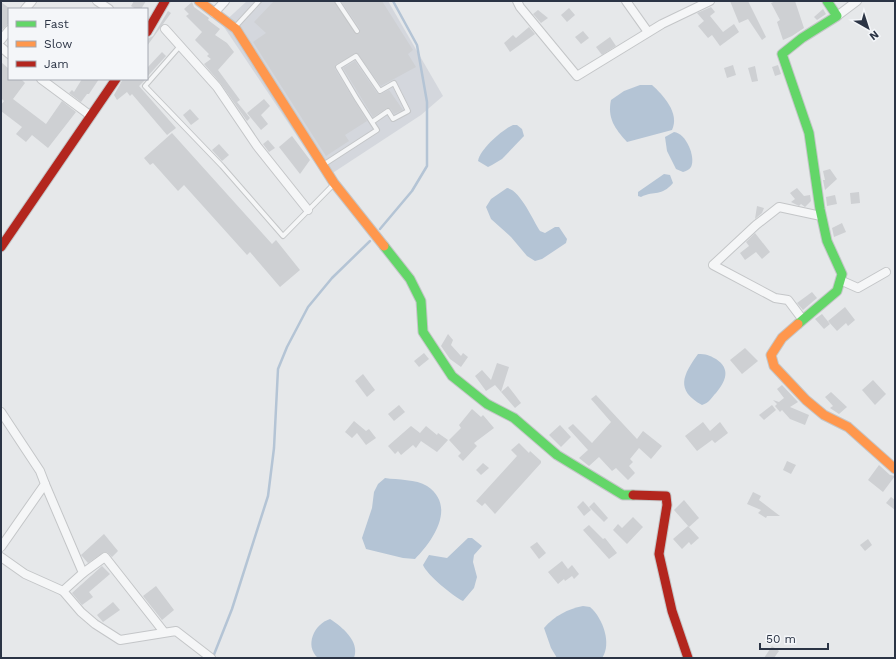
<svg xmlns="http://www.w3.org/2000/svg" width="896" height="659" font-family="'Work Sans',sans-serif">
	<rect width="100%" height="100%" fill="#e6e8ea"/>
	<!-- built -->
	<polygon fill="#d4d7dd" points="247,1 388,1 443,96 421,115 325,178 222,24"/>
	<!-- water -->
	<g fill="#b4c4d5">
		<path d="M640,85h12c11,10 28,28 20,45l-45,12c-12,-13 -20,-24 -16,-42l13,-9z"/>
		<path d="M513,125h4l5,4 2,7 -22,23 -10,6 -4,2 -10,-6c2,-12 24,-31 35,-36z"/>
		<path d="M674,132c12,1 22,25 17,35 -2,3 -5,4 -8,5l-7,-3 -9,-18 -2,-14z"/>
		<path d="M664,174l6,1 3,8c-12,14 -18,7 -32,14l-3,-1v-4z"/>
		<path d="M507,188c13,2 26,32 33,43l5,2 10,-6h4l8,12 -1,4 -24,16 -7,2 -8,-5 -16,-19 -20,-18 -5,-12 5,-8z"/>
		<path d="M698,354c8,0 11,1 18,5 15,10 10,22 0,34 -5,5 -7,10 -14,12 -27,-15 -19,-30 -4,-51z"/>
		<path d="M385,478c13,2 31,1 42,8 30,20 6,55 -12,73l-12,-1 -37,-9 -4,-11 10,-30 2,-16 4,-8z"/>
		<path d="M468,538h4l10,8 -8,9 -1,7 4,15 -3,11 -11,13c-10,-5 -36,-26 -40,-36l6,-10 18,3z"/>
		<path d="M583,606l7,1c13,11 22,37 12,51h-45l-6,-10 -7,-20c10,-12 24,-19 39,-22z"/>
		<path d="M330,619c12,8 30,22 24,39h-36c-14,-12 -4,-34 12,-39z"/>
	</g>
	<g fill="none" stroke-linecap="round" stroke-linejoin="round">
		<!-- stream -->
		<g stroke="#b4c4d5" stroke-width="2.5">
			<polyline points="380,229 412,191 427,166 427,102 417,45 393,1"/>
			<polyline points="213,657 232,609 268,496 274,448 278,369 287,347 308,307 332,278 370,241"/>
		</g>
	</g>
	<!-- building -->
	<g fill="#ced0d3">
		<polygon points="134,1 146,1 141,9 136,9 131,6"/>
		<polygon points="274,1 334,1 357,34 360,33 360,29 341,1 382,1 413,50 408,54 416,67 381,86 357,53 335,65 335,69 367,121 345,135 349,141 326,156 253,42 266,33 254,22"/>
		<polygon points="730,1 748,1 766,37 762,40 748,19 739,23"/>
		<polygon points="776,1 795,1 804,28 792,36 783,40 777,22 780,20 771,3"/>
		<polygon points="1,2 9,8 9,23 1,31"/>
		<polygon points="192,2 194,7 209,18 208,20 220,29 215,35 227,43 234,52 218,70 240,100 237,102 250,118 247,121 221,84 204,64 211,59 207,56 209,54 195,40 202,32 186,16 189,14 184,9"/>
		<polygon points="711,7 715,12 710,16 723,32 734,24 739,32 720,46 712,35 708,38 698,26 704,21 697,13"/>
		<polygon points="569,8 575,15 567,22 561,15"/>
		<polygon points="823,9 826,14 817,20 814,17"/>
		<polygon points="538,10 548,18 541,23 533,14"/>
		<polygon points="168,11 171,13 147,46 147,39 153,36"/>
		<polygon points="529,27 535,34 510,52 504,43 513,35 516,38"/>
		<polygon points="583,31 589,38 581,44 575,37"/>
		<polygon points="610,37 616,46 602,55 596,47"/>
		<polygon points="162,52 166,56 147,77 147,68"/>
		<polygon points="355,61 377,93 381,94 389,90 403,110 394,114 391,109 387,108 373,117 343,68"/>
		<polygon points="1,62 9,69 9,79 21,79 25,83 13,99 46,124 62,101 76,112 48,148 32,135 26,142 16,134 22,127 1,111 1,105 4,101 1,98"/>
		<polygon points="733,65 736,75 727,78 724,68"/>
		<polygon points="778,65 781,74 775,76 772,67"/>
		<polygon points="755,66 758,81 752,82 748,68"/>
		<polygon points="82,79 99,79 89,94 87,94 81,102 69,93 72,90 74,92"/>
		<polygon points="123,79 146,79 139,86 176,128 167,135 132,94 130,96 127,92 117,100 114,95"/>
		<polygon points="264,99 270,106 261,115 268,124 261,130 247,113"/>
		<polygon points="190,109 199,119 191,125 183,115"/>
		<polygon points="172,133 272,244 276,240 300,270 280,287 250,252 247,255 184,185 178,191 153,163 150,165 144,158"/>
		<polygon points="292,136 310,160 300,174 279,147"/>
		<polygon points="268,140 275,148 269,152 263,144"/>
		<polygon points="219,144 229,155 222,161 212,150"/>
		<polygon points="830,169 837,179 825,190 823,180 825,180 823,171"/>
		<polygon points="797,188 804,196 810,195 811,201 805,207 801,204 799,206 791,202 795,199 790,193"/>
		<polygon points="859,192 860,203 851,204 850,193"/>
		<polygon points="835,195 837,204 827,206 826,197"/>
		<polygon points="757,206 764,208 762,213 755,219"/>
		<polygon points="842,223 846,232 834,237 832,228"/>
		<polygon points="755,233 770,252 762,259 756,252 745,260 740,253 749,246 746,242"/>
		<polygon points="812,292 817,298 803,310 797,303"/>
		<polygon points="845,307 855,320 848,326 846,323 837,331 828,321"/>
		<polygon points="822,314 830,324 824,329 815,319"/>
		<polygon points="448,334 453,340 451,345 461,356 463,353 468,357 461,367 450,359 441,346"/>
		<polygon points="745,348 758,361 742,374 730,360"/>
		<polygon points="424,353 429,359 419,367 414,361"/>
		<polygon points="497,363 509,367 501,392 508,386 515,395 521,403 515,408 495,385 486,391 475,376 482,370 491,380"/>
		<polygon points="363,374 375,390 367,397 355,381"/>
		<polygon points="873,380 886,394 875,405 862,390"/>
		<polygon points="782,385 798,402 790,407 809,415 805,425 790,419 782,410 780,412 775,406 777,404 773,400 779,402 784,398 777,389"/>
		<polygon points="831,392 847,407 839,414 830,408 833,406 825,397"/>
		<polygon points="596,395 637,439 643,431 662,446 651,459 639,448 630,459 633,462 629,466 635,473 628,480 616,468 612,471 599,457 589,466 579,458 588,450 568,428 573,424 592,443 611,422 591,399"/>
		<polygon points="399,405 405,412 394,421 388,414"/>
		<polygon points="772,405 776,410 764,420 759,415"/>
		<polygon points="472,409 481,417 483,415 494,428 474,443 477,446 463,461 458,456 461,453 449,440 461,428 459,425"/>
		<polygon points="354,421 366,431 369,429 376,438 366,445 357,433 352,438 345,432"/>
		<polygon points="703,422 710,431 720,422 728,433 715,443 712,440 697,451 685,436"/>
		<polygon points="560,425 571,437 561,447 549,435"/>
		<polygon points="411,426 420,433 426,426 437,435 438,433 448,440 437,452 421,441 416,448 413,445 401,455 398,451 395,454 388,446"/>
		<polygon points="519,443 529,453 530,451 541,461 541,463 495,514 485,503 482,506 476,501 517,456 511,450"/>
		<polygon points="787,461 796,465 791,474 783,470"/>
		<polygon points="483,463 489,468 481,475 476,470"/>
		<polygon points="879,465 890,475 895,476 883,492 868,480"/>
		<polygon points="753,492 761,496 759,500 780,516 767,516 766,518 758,513 761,510 747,504"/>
		<polygon points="891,497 895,500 895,510 886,503"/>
		<polygon points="684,500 699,518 689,527 674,510"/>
		<polygon points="583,501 591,510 584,516 577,507"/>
		<polygon points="594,502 608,518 604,522 589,507"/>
		<polygon points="633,517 643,527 627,544 613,530 618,524 622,528"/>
		<polygon points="589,525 603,539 605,538 617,553 609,559 583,530"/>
		<polygon points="688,526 699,538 691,545 689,542 682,549 673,539"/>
		<polygon points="104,534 118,551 112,557 107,552 104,552 88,563 81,555"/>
		<polygon points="868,539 872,545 865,551 860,545"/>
		<polygon points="537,542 546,553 539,559 530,547"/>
		<polygon points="562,561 568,569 572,565 579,574 574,579 572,576 565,581 564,579 558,584 548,572"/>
		<polygon points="102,566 110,574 89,592 93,597 82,605 72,593"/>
		<polygon points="156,586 174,610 162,620 143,596"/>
		<polygon points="113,602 120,610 103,622 97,615"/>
		<polygon points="772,646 779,651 774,658 764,658"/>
	</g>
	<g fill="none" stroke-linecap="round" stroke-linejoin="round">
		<!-- lane casing -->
		<g stroke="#c4c6c8" stroke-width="6">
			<g id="lane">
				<polyline points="337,1 357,31"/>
				<polyline points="236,26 259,1"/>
				<polyline points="180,46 145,86 222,166 283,236 333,185"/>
				<path d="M323,165l54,-35c-14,-21 -27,-42 -39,-63l18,-11 24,35 14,-8 14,28 -15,8 -5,-8 -16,11"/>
			</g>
		</g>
		<!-- street casing -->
		<g stroke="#c4c6c8" stroke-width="10">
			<g id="street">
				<polyline points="97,1 109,9"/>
				<polyline points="517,1 520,7 577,76 662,24 710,1"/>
				<polyline points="626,1 648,32"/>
				<polyline points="25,9 32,1"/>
				<polyline points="214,13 225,1"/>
				<polyline points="837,16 857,1"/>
				<polyline points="165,29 217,87 257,146 308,210"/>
				<polyline points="1,40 9,30"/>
				<polyline points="1,47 9,54"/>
				<polyline points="41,79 91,116"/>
				<polyline points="840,280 858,288 886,272"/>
				<polyline points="803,320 788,300 775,298 713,265 756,225 779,207 821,216"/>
				<polyline points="1,412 40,471 45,484 1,547"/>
				<polyline points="45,484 83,573 63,591"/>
				<polyline points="1,557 25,574 63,591 81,612 95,624 120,640 176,631 211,658"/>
				<polyline points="83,573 105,557 164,632"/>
			</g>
		</g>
		<!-- fast casing -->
		<g stroke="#c4c6c8" stroke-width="11">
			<g id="fast">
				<polyline points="384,246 410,279 421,301 423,332 452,376 487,404 514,418 557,455 623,495 633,495"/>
				<polyline points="798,324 837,291 842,274 827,241 820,209 809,133 782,54 802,38 837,16 827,1"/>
			</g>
		</g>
		<!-- slow casing -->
		<g stroke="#c4c6c8" stroke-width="11">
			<g id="slow">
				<polyline points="199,1 236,29 334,183 384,246"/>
				<polyline points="798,324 782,338 771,355 774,366 806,400 824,415 848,427 895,469"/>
			</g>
		</g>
		<!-- jam casing -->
		<g stroke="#c4c6c8" stroke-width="11">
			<g id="jam">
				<polyline points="147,32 165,1"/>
				<polyline points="1,247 116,79"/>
				<polyline points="633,495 666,496 667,505 659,554 672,611 688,658"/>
			</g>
		</g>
		<!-- lane -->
		<use href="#lane" stroke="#f5f6f7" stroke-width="4"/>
		<!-- street -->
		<use href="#street" stroke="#f5f6f7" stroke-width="8"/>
		<!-- fast -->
		<use href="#fast" stroke="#63d668" stroke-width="9"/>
		<!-- slow -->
		<use href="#slow" stroke="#ff974d" stroke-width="9"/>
		<!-- jam -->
		<use href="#jam" stroke="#b3261e" stroke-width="9"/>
	</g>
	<!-- border -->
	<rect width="896" height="659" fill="none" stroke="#2b3445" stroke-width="4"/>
	<!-- legend -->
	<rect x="8" y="8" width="140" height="72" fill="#f4f6f9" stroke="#a4a8b1"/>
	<rect x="16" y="21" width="20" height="6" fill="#63d668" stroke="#a4a8b1"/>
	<text x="44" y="28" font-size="12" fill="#2b3445">Fast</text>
	<rect x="16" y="41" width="20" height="6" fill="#ff974d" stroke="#a4a8b1"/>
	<text x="44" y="48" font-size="12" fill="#2b3445">Slow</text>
	<rect x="16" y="61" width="20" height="6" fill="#b3261e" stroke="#a4a8b1"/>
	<text x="44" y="68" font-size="12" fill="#2b3445">Jam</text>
	<!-- north arrow -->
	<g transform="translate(868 28) rotate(141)" stroke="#f4f6f9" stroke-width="3" paint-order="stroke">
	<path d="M0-3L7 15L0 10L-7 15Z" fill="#2b3445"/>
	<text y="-6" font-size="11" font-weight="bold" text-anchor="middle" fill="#2b3445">N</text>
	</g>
	<!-- scale -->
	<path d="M760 643v6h68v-6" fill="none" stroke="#2b3445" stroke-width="2"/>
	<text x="766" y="643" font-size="12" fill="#2b3445" stroke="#f4f6f9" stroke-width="3" paint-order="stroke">50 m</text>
</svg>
